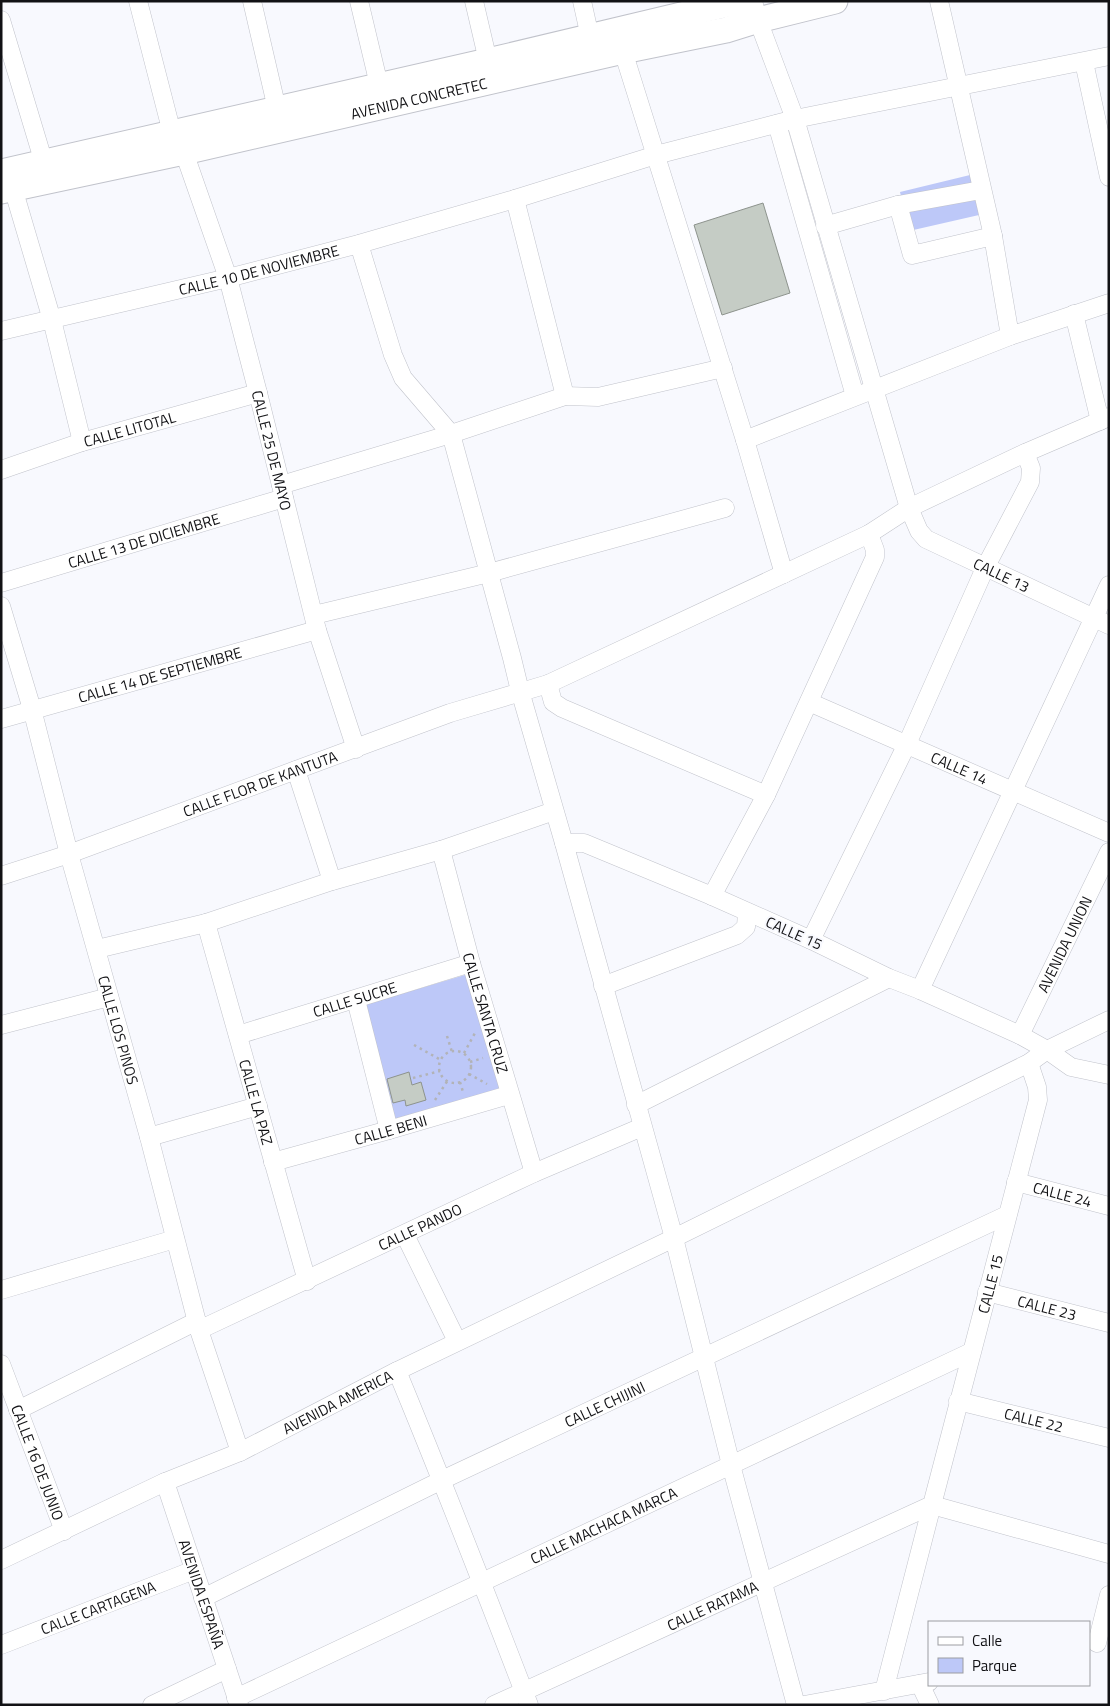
<svg xmlns="http://www.w3.org/2000/svg" width="1110" height="1706" font-family="'Titillium Web',sans-serif">
	<rect width="100%" height="100%" fill="#f8f9fe"/>
	<!-- green -->
	<g fill="#bdc8f8">
		<polygon points="970,175 979,215 909,231 900,192"/>
		<polygon points="468,974 501,1090 394,1119 364,1005"/>
	</g>
	<!-- building -->
	<g fill="#c5ccc5" stroke="#8d938d">
		<polygon points="763,203 790,293 722,315 694,225"/>
		<polygon points="409,1072 412,1085 421,1082 426,1100 406,1106 405,1100 393,1103 387,1079"/>
	</g>
	<g fill="none" stroke-linecap="round" stroke-linejoin="round">
		<!-- street casing -->
		<g stroke="#c1c3cb" stroke-width="19">
			<g id="street">
				<path id="s1" d="M138,1l34,132 12,19 44,126 30,115 59,237 39,119"/>
				<polyline points="252,1 277,109"/>
				<polyline points="359,1 379,85"/>
				<polyline points="474,1 488,61"/>
				<polyline points="582,1 590,37"/>
				<path id="s2" d="M753,1l5,19 37,99 114,389 10,23 7,8 183,86"/>
				<polyline points="939,1 993,236 1010,336"/>
				<polyline points="1,20 44,163"/>
				<polyline points="623,51 745,440 784,574"/>
				<polyline points="1084,62 1109,177"/>
				<polyline points="777,124 855,396"/>
				<polyline points="13,188 52,320 82,442"/>
				<polyline points="515,199 565,396"/>
				<polyline points="898,205 912,255 993,236"/>
				<polyline points="825,226 898,205 981,190"/>
				<polyline points="359,244 393,355 403,378 451,434 512,658 520,691 564,843 674,1238 731,1465 796,1705"/>
				<polyline points="1074,314 1100,421"/>
				<path id="s3" d="M1,331l227,-53 131,-34 156,-45 141,-44 139,-36 314,-63"/>
				<polyline points="745,440 1010,336 1109,303"/>
				<path id="s4" d="M1,470l81,-28 176,-49"/>
				<polyline points="281,485 451,434 565,396 598,397 723,368"/>
				<path id="s5" d="M1,583l283,-85"/>
				<path id="s6" d="M1,606l31,103 37,145 80,283 50,193 41,122"/>
				<polyline points="314,615 489,573 725,508"/>
				<polyline points="548,684 553,702 562,708 766,795"/>
				<path id="s7" d="M809,702l300,131"/>
				<path id="s8" d="M1,719l316,-89"/>
				<polyline points="296,770 332,881"/>
				<path id="s9" d="M441,850l30,113 63,210"/>
				<path id="s10" d="M1,876l68,-22 381,-141 98,-29 321,-150 40,-26 116,-55 84,-36"/>
				<polyline points="712,896 766,795 875,557 875,550 869,534"/>
				<path id="s11" d="M206,923l101,358"/>
				<polyline points="811,940 907,744 985,568 1030,482 1031,468 1025,453"/>
				<polyline points="97,949 206,923 332,881 441,850 554,811"/>
				<polyline points="603,986 737,935 746,927 747,912"/>
				<polyline points="920,990 1109,585"/>
				<polyline points="356,1000 389,1130"/>
				<polyline points="1109,1020 1047,1050 1071,1067 1109,1075"/>
				<polyline points="1,1025 109,997"/>
				<path id="s12" d="M238,1035l233,-72"/>
				<path id="s13" d="M1020,1035l89,-183"/>
				<polyline points="636,1105 889,978"/>
				<polyline points="149,1137 258,1106"/>
				<path id="s14" d="M273,1162l116,-32 120,-35"/>
				<path id="s15" d="M1016,1182l93,24"/>
				<polyline points="405,1235 457,1341"/>
				<polyline points="1,1290 175,1239"/>
				<path id="s16" d="M987,1292l122,31"/>
				<path id="s17" d="M199,1330l335,-157 108,-46"/>
				<path id="s18" d="M1,1364l63,167"/>
				<path d="M397,1371c46,111 89,222 132,334"/>
				<path id="s19" d="M958,1401l151,37"/>
				<polyline points="18,1410 197,1321"/>
				<path id="s20" d="M165,1482l74,223"/>
				<path id="s21" d="M1,1560l164,-78 75,-30 157,-81 277,-133 355,-175 18,-13 -27,-15 -100,-45 -31,-12 -78,-38 -99,-44 -128,-53h-20"/>
				<path id="s22" d="M203,1598l239,-118 565,-265"/>
				<polyline points="1097,1643 1109,1595"/>
				<path id="s23" d="M1,1645l193,-75"/>
				<polyline points="920,1684 930,1705"/>
				<polyline points="884,1691 932,1505 1109,1554"/>
				<path id="s24" d="M236,1698l735,-346"/>
				<polyline points="152,1705 227,1669"/>
				<path id="s25" d="M494,1705l438,-200 106,-405 -1,-13 -8,-24"/>
				<polyline points="804,1705 929,1682"/>
			</g>
		</g>
		<!-- secondary casing -->
		<g stroke="#c1c3cb" stroke-width="27">
			<g id="secondary">
				<polyline points="1,172 488,61 740,1"/>
				<path id="s26" d="M1,191l183,-39 439,-101 103,-21 32,-10 77,-19"/>
			</g>
		</g>
		<!-- path -->
		<g stroke="#b2b3b7" stroke-width="2.5" stroke-dasharray="2.5 4" stroke-linecap="butt">
			<polyline points="447,1036 452,1052"/>
			<polyline points="414,1045 441,1060"/>
			<circle cx="455" cy="1067" r="16"/>
			<polyline points="464,1053 475,1033"/>
			<polyline points="470,1062 483,1058"/>
			<polyline points="469,1074 487,1084"/>
			<polyline points="413,1078 440,1071"/>
			<polyline points="460,1082 463,1092"/>
			<polyline points="435,1100 448,1080"/>
		</g>
		<!-- street -->
		<use href="#street" stroke="#fff" stroke-width="18"/>
		<!-- secondary -->
		<use href="#secondary" stroke="#fff" stroke-width="25"/>
	</g>
	<g text-anchor="middle" dominant-baseline="central" stroke-width="4" stroke-linejoin="round" paint-order="stroke">
		<!-- street labels -->
		<g font-size="15" fill="#121215" stroke="#f8f9fe">
			<text stroke="none"><textPath href="#s26" startOffset="428">AVENIDA CONCRETEC</textPath></text>
			<text stroke="none"><textPath href="#s3" startOffset="265">CALLE 10 DE NOVIEMBRE</textPath></text>
			<text stroke="none"><textPath href="#s4" startOffset="135">CALLE LITOTAL</textPath></text>
			<text stroke="none"><textPath href="#s1" startOffset="470">CALLE 25 DE MAYO</textPath></text>
			<text stroke="none"><textPath href="#s5" startOffset="149">CALLE 13 DE DICIEMBRE</textPath></text>
			<text stroke="none"><textPath href="#s2" startOffset="650">CALLE 13</textPath></text>
			<text stroke="none"><textPath href="#s8" startOffset="165">CALLE 14 DE SEPTIEMBRE</textPath></text>
			<text stroke="none"><textPath href="#s7" startOffset="164">CALLE 14</textPath></text>
			<text stroke="none"><textPath href="#s10" startOffset="275">CALLE FLOR DE KANTUTA</textPath></text>
			<text transform="translate(794 933) rotate(24)">CALLE 15</text>
			<text stroke="none"><textPath href="#s13" startOffset="101">AVENIDA UNION</textPath></text>
			<text stroke="none"><textPath href="#s12" startOffset="122">CALLE SUCRE</textPath></text>
			<text stroke="none"><textPath href="#s9" startOffset="169">CALLE SANTA CRUZ</textPath></text>
			<text stroke="none"><textPath href="#s6" startOffset="440">CALLE LOS PINOS</textPath></text>
			<text stroke="none"><textPath href="#s11" startOffset="186">CALLE LA PAZ</textPath></text>
			<text stroke="none"><textPath href="#s14" startOffset="122">CALLE BENI</textPath></text>
			<text stroke="none"><textPath href="#s15" startOffset="48">CALLE 24</textPath></text>
			<text stroke="none"><textPath href="#s17" startOffset="244">CALLE PANDO</textPath></text>
			<text stroke="none"><textPath href="#s25" startOffset="710">CALLE 15</textPath></text>
			<text stroke="none"><textPath href="#s16" startOffset="62">CALLE 23</textPath></text>
			<text stroke="none"><textPath href="#s21" startOffset="372">AVENIDA AMERICA</textPath></text>
			<text stroke="none"><textPath href="#s22" startOffset="446">CALLE CHIJINI</textPath></text>
			<text stroke="none"><textPath href="#s19" startOffset="78">CALLE 22</textPath></text>
			<text stroke="none"><textPath href="#s18" startOffset="105">CALLE 16 DE JUNIO</textPath></text>
			<text stroke="none"><textPath href="#s24" startOffset="406">CALLE MACHACA MARCA</textPath></text>
			<text stroke="none"><textPath href="#s20" startOffset="118">AVENIDA ESPAÑA</textPath></text>
			<text stroke="none"><textPath href="#s25" startOffset="240">CALLE RATAMA</textPath></text>
			<text stroke="none"><textPath href="#s23" startOffset="104">CALLE CARTAGENA</textPath></text>
		</g>
	</g>
	<!-- border -->
	<rect width="1110" height="1706" fill="none" stroke="#121215" stroke-width="5"/>
	<!-- legend -->
	<rect x="928" y="1621" width="162" height="65" fill="#f8f9fe" stroke="#9c9da1"/>
	<rect x="938" y="1637" width="25" height="8" fill="#ffffff" stroke="#9c9da1"/>
	<text x="972" y="1646" font-size="15" fill="#121215">Calle</text>
	<rect x="938" y="1658" width="25" height="15" fill="#bdc8f8" stroke="#9c9da1"/>
	<text x="972" y="1671" font-size="15" fill="#121215">Parque</text>
</svg>
